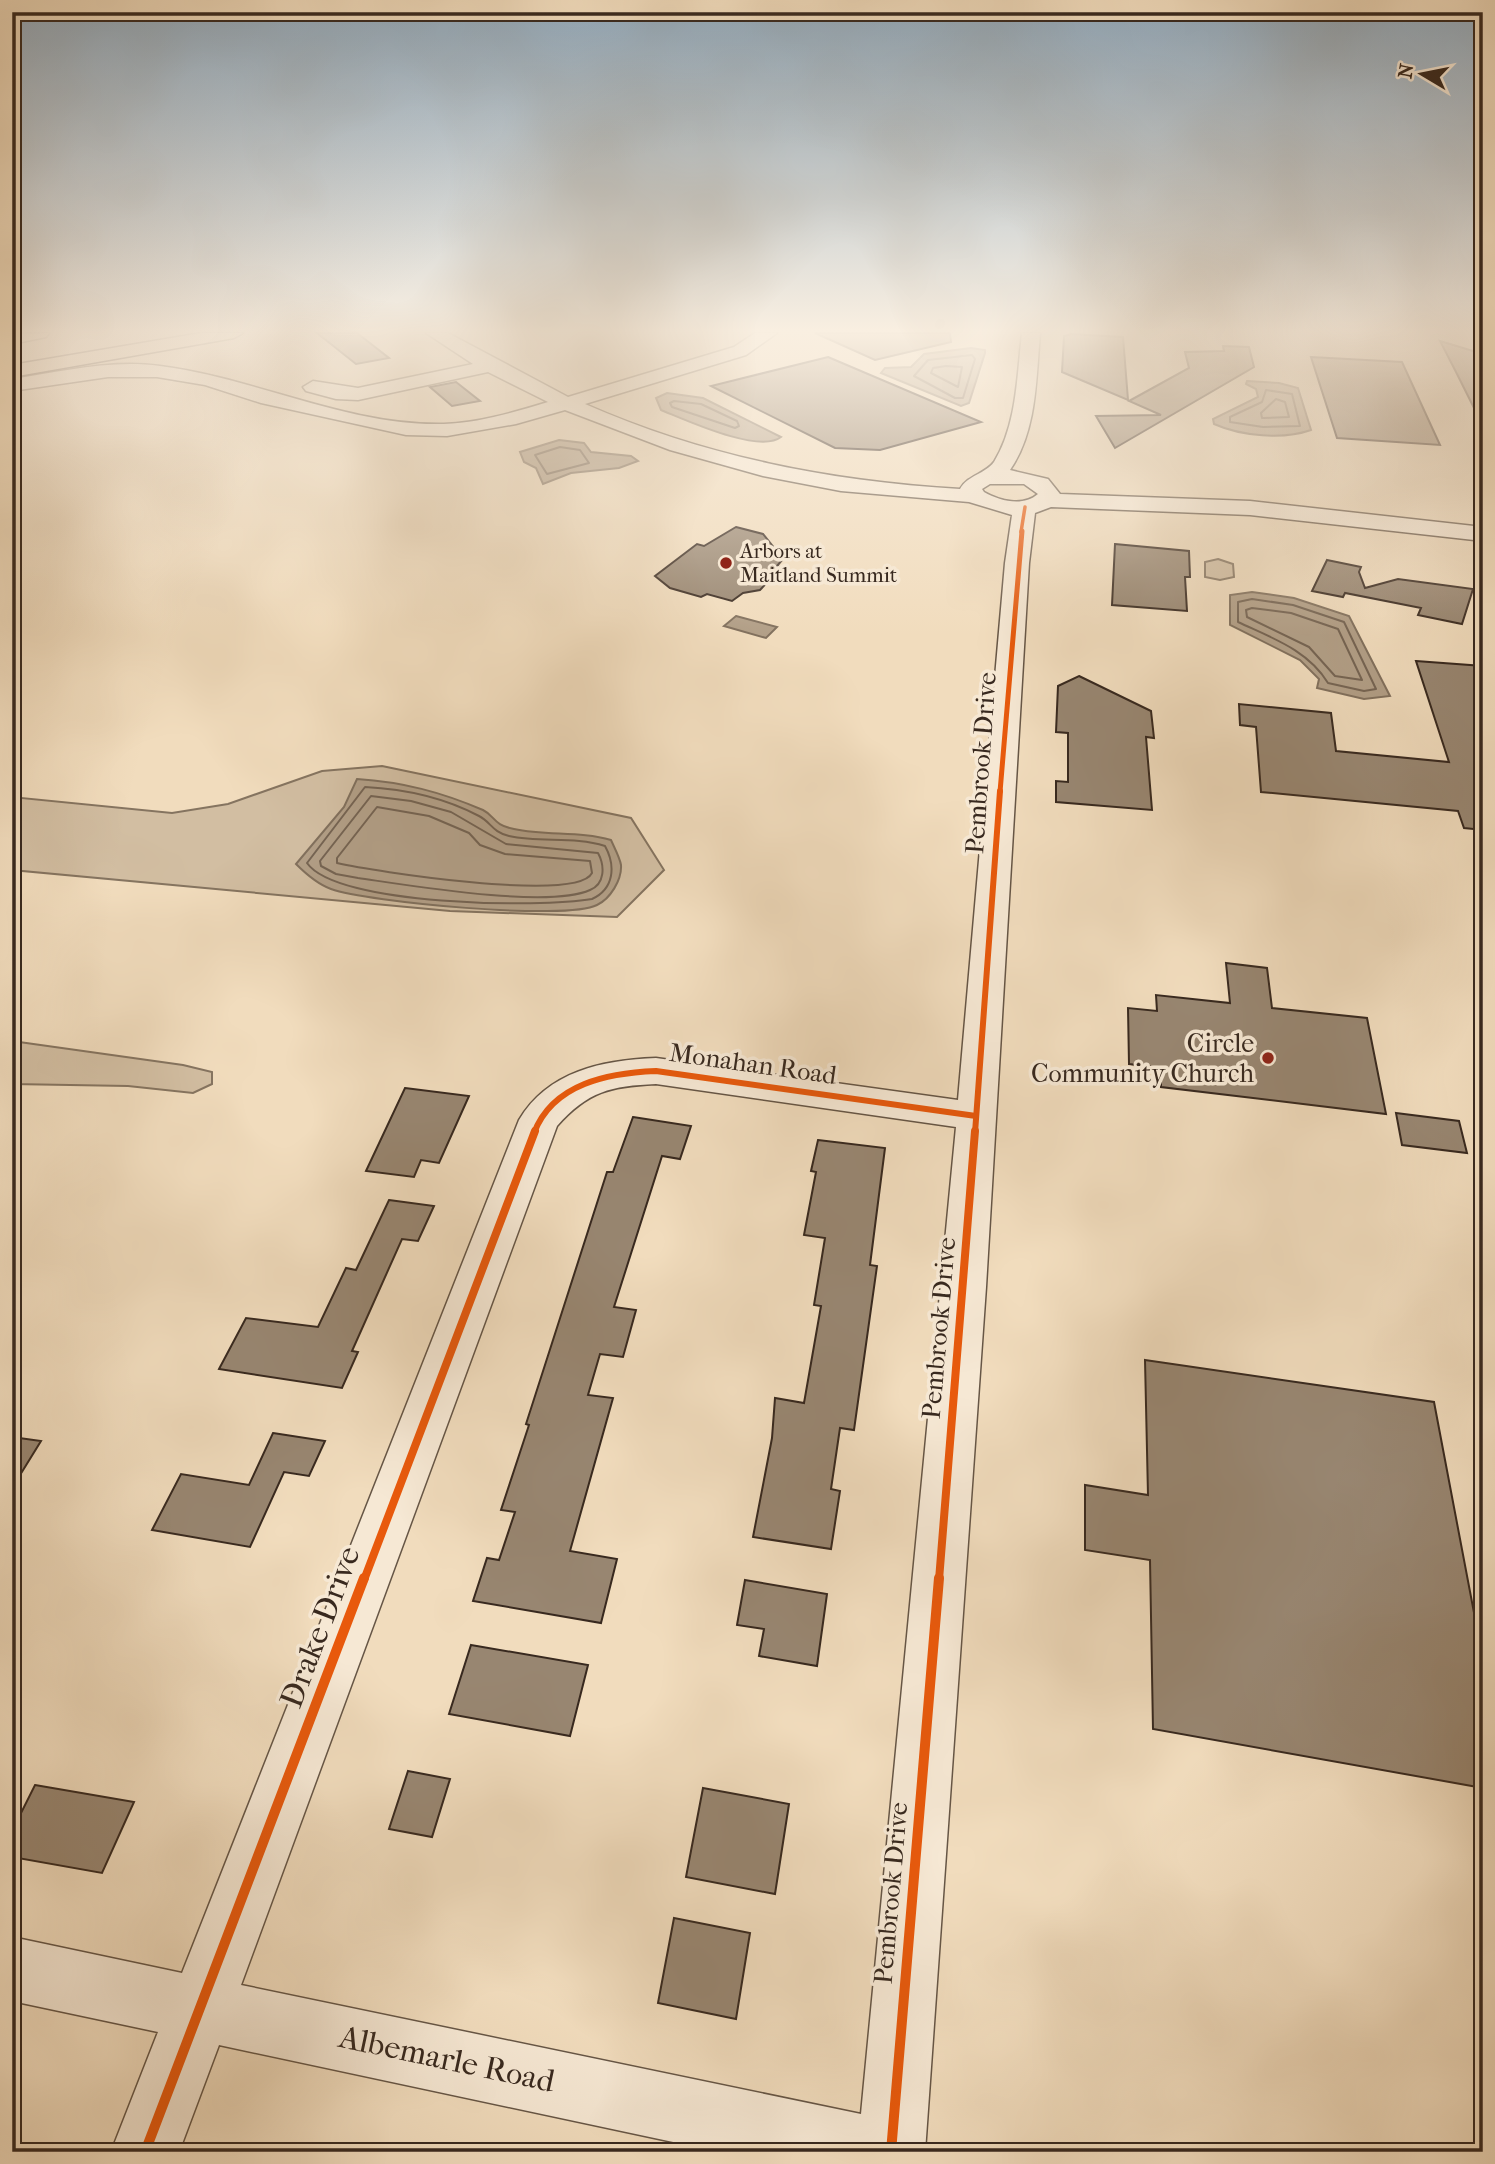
<svg xmlns="http://www.w3.org/2000/svg" width="1495" height="2164" font-family="'IM FELL French Canon',serif">
	<rect width="100%" height="100%" fill="#f1dcbd"/>
	<filter id="stains"><feTurbulence type="fractalNoise" baseFrequency=".00286" numOctaves="4"/><feColorMatrix values="0 0 0 0 .2 0 0 0 0 .09 0 0 0 0 .02 0 0 0 .5 -.17"/></filter>
	<radialGradient id="worn" r=".72"><stop offset=".6" stop-color="#630" stop-opacity="0"/><stop offset="1" stop-color="#630" stop-opacity=".3"/></radialGradient>
	<!-- green -->
	<g fill="#d2bea2" stroke="#857460" stroke-width="2">
		<polygon points="1218,559 1233,564 1234,577 1220,580 1205,577 1205,562"/>
		<polygon points="382,766 631,818 664,870 617,917 450,911 12,870 12,797 172,813 228,804 322,771"/>
		<polygon points="12,1041 183,1065 212,1072 212,1084 193,1093 128,1086 12,1084"/>
	</g>
	<!-- water -->
	<g fill="#b29f87" stroke="#81705d" stroke-width="2">
		<polygon points="971,348 985,350 985,353 969,403 961,406 881,373 885,368 911,367 924,354"/>
		<path d="M1247,381l32,2 19,5 13,42c-28,10 -70,6 -97,-6l-1,-5 45,-22 -2,-8 -10,-5z"/>
		<path d="M667,393l36,5 78,39c-22,17 -95,-17 -120,-27l-5,-12z"/>
		<polygon points="559,440 584,443 591,452 631,456 638,461 619,468 571,473 543,484 536,468 524,462 520,452"/>
		<polygon points="1252,592 1294,598 1349,616 1390,696 1364,699 1317,688 1319,679 1300,660 1230,625 1230,595"/>
		<polygon points="736,616 777,627 766,638 724,626"/>
		<path d="M357,779c46,3 84,13 126,31 12,6 10,15 31,19 33,7 66,2 97,11 3,7 9,18 10,25 1,15 -11,34 -24,40 -31,16 -230,-3 -266,-16 -14,-5 -25,-15 -35,-25l48,-57z"/>
	</g>
	<g fill="none" stroke-linecap="round" stroke-linejoin="round">
		<!-- shore -->
		<g stroke="#756453" stroke-width="2">
			<polygon points="972,355 975,359 963,398 955,398 914,376 928,360"/>
			<polygon points="946,366 962,367 958,387 931,373 933,368"/>
			<polygon points="1266,390 1292,394 1300,426 1263,427 1230,422 1230,417 1262,402"/>
			<polygon points="1276,399 1285,402 1289,417 1262,418 1261,413"/>
			<polygon points="674,401 701,404 737,421 739,426 735,428 672,407 670,403"/>
			<polygon points="560,447 580,450 589,463 547,474 535,455"/>
			<path d="M1252,599l41,6 51,17 32,67 -12,2 -36,-8c-20,-33 -56,-45 -90,-61v-20z"/>
			<polygon points="1252,608 1291,613 1338,629 1362,680 1335,676 1309,647 1247,617 1246,610"/>
			<path d="M365,787c40,2 78,10 114,29 12,6 13,16 30,20 32,7 65,0 96,10 11,20 9,43 -13,53 -51,9 -255,7 -285,-36z"/>
			<path d="M371,796l40,5 40,11 55,32 92,9c7,13 7,31 -8,37 -42,19 -183,-5 -232,-12l-22,-4 -15,-8 -1,-5z"/>
			<path d="M377,807l52,9 40,17 11,12 25,9 85,7 2,12c-15,30 -220,-2 -255,-10v-5z"/>
		</g>
	</g>
	<!-- building -->
	<g fill="#988671" stroke="#38291f" stroke-width="2">
		<polygon points="317,333 357,333 389,358 356,364"/>
		<polygon points="815,333 950,333 951,342 875,360"/>
		<polygon points="1071,334 1123,337 1128,400 1062,372 1064,336"/>
		<polygon points="1440,341 1483,354 1483,426 1456,372"/>
		<polygon points="1223,346 1249,347 1254,367 1115,448 1096,416 1161,415 1129,401 1189,368 1185,352 1224,351"/>
		<polygon points="828,357 981,422 880,450 835,448 711,386"/>
		<polygon points="1311,357 1402,362 1440,445 1337,438"/>
		<polygon points="456,382 480,401 452,406 430,387"/>
		<polygon points="736,527 763,534 783,559 777,566 781,568 760,590 743,593 732,601 707,594 701,597 670,588 655,576 697,544 704,546"/>
		<polygon points="1115,544 1189,551 1190,577 1185,577 1187,611 1112,605"/>
		<polygon points="1327,560 1361,567 1359,572 1365,588 1398,579 1473,589 1462,624 1418,615 1421,608 1345,593 1343,597 1312,591"/>
		<polygon points="1416,661 1483,666 1483,830 1464,828 1458,811 1261,792 1256,727 1240,725 1239,704 1331,713 1336,751 1449,762"/>
		<polygon points="1079,676 1151,711 1154,738 1146,737 1152,810 1056,802 1056,781 1068,782 1068,733 1056,732 1058,686"/>
		<polygon points="1226,963 1267,968 1272,1008 1367,1018 1386,1114 1161,1087 1161,1068 1129,1064 1128,1008 1157,1011 1156,995 1230,1003"/>
		<polygon points="405,1088 469,1096 439,1163 421,1160 414,1177 366,1171"/>
		<polygon points="1396,1113 1459,1121 1467,1153 1402,1145"/>
		<polygon points="633,1117 691,1126 680,1159 662,1156 614,1307 636,1310 623,1357 600,1354 588,1395 613,1398 570,1551 617,1559 601,1623 473,1601 487,1558 499,1560 515,1512 501,1510 529,1425 526,1424 607,1172 613,1172"/>
		<polygon points="818,1140 885,1148 870,1265 877,1266 854,1430 840,1428 831,1489 840,1491 831,1549 753,1537 772,1438 775,1398 804,1403 821,1306 814,1305 825,1238 804,1235 816,1172 811,1171"/>
		<polygon points="389,1200 434,1206 418,1241 402,1239 352,1351 358,1352 342,1388 219,1369 246,1318 318,1327 346,1268 356,1270"/>
		<polygon points="1145,1360 1434,1402 1483,1660 1483,1788 1153,1729 1150,1560 1085,1550 1085,1485 1148,1495"/>
		<polygon points="273,1433 325,1441 309,1476 284,1472 250,1547 152,1530 181,1474 249,1485"/>
		<polygon points="12,1437 41,1441 12,1488"/>
		<polygon points="745,1580 827,1594 817,1666 759,1656 764,1629 737,1625"/>
		<polygon points="471,1645 588,1665 570,1736 449,1714"/>
		<polygon points="408,1771 450,1779 432,1837 389,1829"/>
		<polygon points="35,1785 134,1802 102,1873 12,1857 12,1831"/>
		<polygon points="703,1788 789,1804 775,1894 686,1877"/>
		<polygon points="674,1918 750,1933 736,2019 658,2003"/>
	</g>
	<g fill="none" stroke-linecap="round" stroke-linejoin="round">
		<!-- minor casing -->
		<g stroke="#665646" stroke-width="3">
			<path id="minor" d="M426,333h22l120,64 166,-50 21,-14h22l-31,22 -161,49c120,53 245,77 375,85 8,-14 25,-15 34,-27 23,-37 23,-87 28,-129h18c-4,46 -3,98 -30,137l38,9 12,15 190,7 233,26v14l-233,-26 -199,-8 -16,6 -6,50 -43,724 -61,865h-205l-501,-107 -40,107h-68l47,-120 -146,-31v-64l170,36 337,-853c29,-49 84,-60 137,-62l302,42 47,-537 7,-48 -43,-13 -128,-11 -78,-15 -93,-26 -105,-40 -49,14 -69,12 -41,-1 -145,-32 -56,-18 -48,-8h-49l-96,14v-12c48,-7 99,-20 148,-13 96,12 186,60 284,58 35,-1 71,-12 104,-22l-60,-30 -130,28 -22,-1 -30,-8 -3,-4 10,-6 45,7 115,-24zM990,484h34l14,10c-15,13 -38,7 -54,-2l-2,-3zM656,1084l300,43 -95,987 -620,-129 316,-859c31,-35 54,-40 99,-42z"/>
		</g>
		<!-- highway casing -->
		<g stroke="#38291f" stroke-width="3">
			<g id="highway">
				<polygon points="49,333 46,337 12,344 12,334"/>
				<polygon points="201,333 243,333 234,338 12,377 12,365"/>
			</g>
		</g>
		<!-- minor -->
		<use href="#minor" fill="#f6e8d4" fill-rule="evenodd"/>
		<!-- highway -->
		<use href="#highway" fill="#f1dcbd" fill-rule="evenodd"/>
		<!-- cycleway-far4 casing -->
		<g stroke="#f6e8d4" stroke-width="6">
			<polyline id="cycleway-far4" points="1021,532 1025,507"/>
		</g>
		<!-- cycleway-far3 casing -->
		<g stroke="#f6e8d4" stroke-width="8">
			<polyline id="cycleway-far3" points="1000,792 1022,531"/>
		</g>
		<!-- cycleway-far2 casing -->
		<g stroke="#f6e8d4" stroke-width="10">
			<g id="cycleway-far2">
				<path d="M534,1133c19,-50 75,-60 122,-62l320,45"/>
				<polyline points="975,1133 1000,791"/>
			</g>
		</g>
		<!-- cycleway-far1 casing -->
		<g stroke="#f6e8d4" stroke-width="12">
			<g id="cycleway-far1">
				<polyline points="364,1580 535,1131"/>
				<polyline points="939,1580 975,1131"/>
			</g>
		</g>
		<!-- cycleway casing -->
		<g stroke="#f6e8d4" stroke-width="15">
			<g id="cycleway">
				<polyline points="145,2152 364,1578"/>
				<polyline points="891,2152 939,1578"/>
			</g>
		</g>
		<!-- cycleway-far4 -->
		<use href="#cycleway-far4" stroke="#e8590c" stroke-width="3.5"/>
		<!-- cycleway-far3 -->
		<use href="#cycleway-far3" stroke="#e8590c" stroke-width="5"/>
		<!-- cycleway-far2 -->
		<use href="#cycleway-far2" stroke="#e8590c" stroke-width="6"/>
		<!-- cycleway-far1 -->
		<use href="#cycleway-far1" stroke="#e8590c" stroke-width="8"/>
		<!-- cycleway -->
		<use href="#cycleway" stroke="#e8590c" stroke-width="10"/>
	</g>
	<!-- sky -->
	<linearGradient id="sky" x2="0" y2="1"><stop stop-color="#92acc1"/><stop offset="0.52" stop-color="#f9efe1"/><stop offset="1" stop-color="#f9efe1" stop-opacity="0"/></linearGradient>
	<rect width="1495" height="636" fill="url(#sky)"/>
	<!-- markers -->
	<g fill="#8f2418" stroke="#f6e8d4" stroke-width="2.5">
		<circle cx="726" cy="563" r="7"/>
		<circle cx="1268" cy="1058" r="7"/>
	</g>
	<g text-anchor="middle" dominant-baseline="central" stroke-width="7" stroke-linejoin="round" paint-order="stroke">
		<!-- far-poi labels -->
		<g font-size="21" fill="#38291f" stroke="#f6e8d4" text-anchor="start">
			<text x="740" y="551">Arbors at<tspan x="740" dy="24">Maitland Summit</tspan></text>
		</g>
		<!-- street labels -->
		<g font-size="26" fill="#38291f" stroke="#f6e8d4">
			<text transform="translate(981 763) rotate(-86)">Pembrook Drive</text>
			<text transform="translate(753 1064) rotate(8)">Monahan Road</text>
			<text transform="translate(939 1328) rotate(-85)">Pembrook Drive</text>
			<text transform="translate(891 1893) rotate(-85)">Pembrook Drive</text>
		</g>
		<!-- poi labels -->
		<g font-size="26" fill="#38291f" stroke="#f6e8d4" text-anchor="end">
			<text x="1254" y="1043">Circle<tspan x="1254" dy="30">Community Church</tspan></text>
		</g>
		<!-- near-street labels -->
		<g font-size="32" fill="#38291f" stroke="#f6e8d4">
			<text transform="translate(320 1627) rotate(-69)">Drake Drive</text>
			<text transform="translate(447 2059) rotate(12)">Albemarle Road</text>
		</g>
	</g>
	<!-- margin -->
	<rect width="1495" height="2164" fill="none" stroke="#f1dcbd" stroke-width="42"/>
	<rect x="14" y="14" width="1467" height="2136" fill="none" stroke="#38291f" stroke-width="3.5"/>
	<rect x="21" y="21" width="1453" height="2122" fill="none" stroke="#38291f" stroke-width="2"/>
	<!-- north arrow -->
	<g transform="translate(1422 74) rotate(280)" stroke="#f6e8d4" stroke-width="5" paint-order="stroke">
	<path d="M0-5L12 26L0 18L-12 26Z" fill="#38291f"/>
	<text y="-10" font-size="19" font-weight="bold" text-anchor="middle" fill="#38291f">N</text>
	</g>
	<rect width="100%" height="100%" filter="url(#stains)"/>
	<rect width="100%" height="100%" fill="url(#worn)"/>
</svg>
